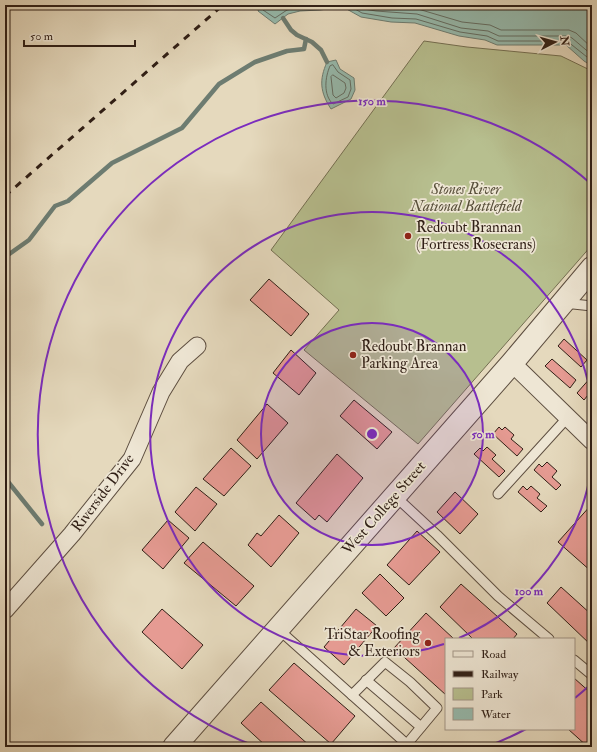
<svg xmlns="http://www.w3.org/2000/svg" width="597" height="752" font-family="'IM FELL Double Pica',serif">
	<rect width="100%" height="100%" fill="#e5d9bd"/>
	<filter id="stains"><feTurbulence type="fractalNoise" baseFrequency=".005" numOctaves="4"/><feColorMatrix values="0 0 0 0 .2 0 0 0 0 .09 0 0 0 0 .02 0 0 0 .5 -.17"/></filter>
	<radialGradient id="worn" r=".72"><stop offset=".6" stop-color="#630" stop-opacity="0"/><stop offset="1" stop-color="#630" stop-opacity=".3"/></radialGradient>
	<!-- green -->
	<polygon fill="#b7bf8f" stroke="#746f52" points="424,41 467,47 561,56 592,71 592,245 418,444 304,350 339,310 271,250"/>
	<!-- water -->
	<g fill="#96baad" stroke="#6d7c71">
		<polygon points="260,5 592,5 592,66 584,61 566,45 497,45 485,40 459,36 415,23 391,22 361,17 343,7 320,10 300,11 288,14 275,24 258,11"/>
		<path d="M336,60l4,9 14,9 1,12 -4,9 -20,10c-11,-17 -12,-29 -4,-47z"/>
	</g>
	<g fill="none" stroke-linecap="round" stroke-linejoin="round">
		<!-- shore -->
		<g stroke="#636c62" stroke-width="1">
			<polyline points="263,5 263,10 275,18 287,10 299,7 327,5"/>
			<polyline points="348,5 362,13 392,18 416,19 460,32 487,36 498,41 567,41 592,61"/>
			<polyline points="358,5 364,9 376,11 417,14 461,28 488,31 499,36 568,36 572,38 592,55"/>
			<polyline points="379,5 418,9 462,22 490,25 501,30 569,30 576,33 592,48"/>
			<path d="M333,65l5,7 12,8 1,9 -3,8 -15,7c-10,-9 -8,-27 -3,-38z"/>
			<polygon points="333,75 345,83 346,88 344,93 336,98 333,95 331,77"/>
		</g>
		<!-- stream -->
		<g stroke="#6d7c71" stroke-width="4.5">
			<polyline points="283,18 291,30 297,35 312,42 321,50 327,62"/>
			<polyline points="5,257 29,240 55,206 68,201 112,163 182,128 219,84 255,62 287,51 304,49 306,39"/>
			<polyline points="5,478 42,524"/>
		</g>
	</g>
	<!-- building -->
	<g fill="#e69b93" stroke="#301f16">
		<polygon points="269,279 309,314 291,336 250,300"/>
		<polygon points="564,339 587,360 581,367 558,346"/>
		<polygon points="291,350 316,373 299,395 273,373"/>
		<polygon points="552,359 576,380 570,388 545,366"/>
		<polygon points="592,376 592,390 584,400 577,393"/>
		<polygon points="354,400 392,432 377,449 340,416"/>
		<polygon points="267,404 288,423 257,459 237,440"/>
		<polygon points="499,427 502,430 505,427 514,435 511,439 523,449 517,456 493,434"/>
		<polygon points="487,447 496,455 492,459 505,471 499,477 474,454 480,448 483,451"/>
		<polygon points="231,448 251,466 224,496 203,479"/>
		<polygon points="337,454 363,478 327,522 319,515 315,520 296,503"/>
		<polygon points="547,462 557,471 552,477 561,485 556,490 534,470 539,464 542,467"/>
		<polygon points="523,486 527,490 531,486 540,494 537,498 547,506 541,512 518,492"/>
		<polygon points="196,487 217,504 195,531 175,512"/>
		<polygon points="455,492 478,514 460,534 437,512"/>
		<polygon points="592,504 592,572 558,542"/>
		<polygon points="279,515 299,533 271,567 248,545 257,533 261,536"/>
		<polygon points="168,520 189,538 163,569 142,550"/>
		<polygon points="417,531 440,552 409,585 387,565"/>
		<polygon points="203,542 254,586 236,606 184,563"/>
		<polygon points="380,574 404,598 386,616 362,593"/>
		<polygon points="461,584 517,634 513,639 473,639 440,607"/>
		<polygon points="561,587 592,615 592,646 547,603"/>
		<polygon points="162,609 203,645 182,669 142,632"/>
		<polygon points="356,609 377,626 344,665 324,647"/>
		<polygon points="426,613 454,639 446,639 446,695 394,648"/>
		<polygon points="294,663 355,716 331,744 269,690"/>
		<polygon points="574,678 592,694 592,701 588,706 592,710 592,747 588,747 568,729 574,729"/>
		<polygon points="261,702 311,747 267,747 241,723"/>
	</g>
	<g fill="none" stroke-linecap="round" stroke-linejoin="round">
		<!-- service casing -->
		<g stroke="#5d4e40" stroke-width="11">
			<g id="service">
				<polyline points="564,303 592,306"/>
				<polyline points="498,494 568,417"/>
				<polyline points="395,496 437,535 498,596 549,639"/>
				<polyline points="278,629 410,747"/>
				<polyline points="574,660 592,675"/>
				<polyline points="366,680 421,727"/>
				<polyline points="352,695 385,662 410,682 437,708 407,744"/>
			</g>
		</g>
		<!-- minor casing -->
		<g stroke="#5d4e40" stroke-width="19">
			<g id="minor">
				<polyline points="512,363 592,441"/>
				<polyline points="5,610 72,534 132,459 161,392 180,361 197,346"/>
			</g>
		</g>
		<!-- tertiary casing -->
		<g stroke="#5d4e40" stroke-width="24">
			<polyline id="tertiary" points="174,747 512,363 592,268"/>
		</g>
		<!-- service -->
		<use href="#service" stroke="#eee6d4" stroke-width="9"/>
		<!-- minor -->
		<use href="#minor" stroke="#eee6d4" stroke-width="17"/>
		<!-- tertiary -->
		<use href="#tertiary" stroke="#eee6d4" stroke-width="22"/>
		<!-- rail -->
		<polyline stroke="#301f16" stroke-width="3" stroke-dasharray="7 7" stroke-linecap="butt" points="5,196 223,5"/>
	</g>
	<!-- distance rings -->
	<circle cx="372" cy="434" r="111" fill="#7b2cbf" fill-opacity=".12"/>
	<g fill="none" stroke="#7b2cbf" stroke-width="2">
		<circle cx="372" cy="434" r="111"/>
		<path d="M592 465A222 222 0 0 1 459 638M444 644A222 222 0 1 1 592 403"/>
		<path d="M590 685A333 333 0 0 1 575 698M526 729A333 333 0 0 1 486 747M258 747A333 333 0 1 1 590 183"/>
	</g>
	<!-- markers -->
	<g fill="#8f2418" stroke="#eee6d4" stroke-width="1.5">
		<circle cx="408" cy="236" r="4"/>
		<circle cx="353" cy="355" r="4"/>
		<circle cx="428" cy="643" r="4"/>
	</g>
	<g text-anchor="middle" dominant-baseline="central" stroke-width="3.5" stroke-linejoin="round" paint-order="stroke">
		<!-- park labels -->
		<g font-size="15" font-style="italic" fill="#584f3a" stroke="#eee6d4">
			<text x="466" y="189">Stones River<tspan x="466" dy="17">National Battlefield</tspan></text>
		</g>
		<!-- poi labels -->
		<g font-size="15" fill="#301f16" stroke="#eee6d4" text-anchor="start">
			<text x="416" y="227">Redoubt Brannan<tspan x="416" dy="17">(Fortress Rosecrans)</tspan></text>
			<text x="361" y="346">Redoubt Brannan<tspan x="361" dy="17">Parking Area</tspan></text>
			<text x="420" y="634" text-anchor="end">TriStar Roofing<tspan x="420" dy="17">&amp; Exteriors</tspan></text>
		</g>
		<!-- street labels -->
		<g font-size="15" fill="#301f16" stroke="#eee6d4">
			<text transform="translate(103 493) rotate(-53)">Riverside Drive</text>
			<text transform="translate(384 508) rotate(-49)">West College Street</text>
		</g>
	</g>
	<circle cx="372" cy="434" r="6" fill="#7b2cbf" stroke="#eee6d4" stroke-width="2"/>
	<g font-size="12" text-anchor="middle" font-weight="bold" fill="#7b2cbf" stroke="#eee6d4" stroke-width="3.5" stroke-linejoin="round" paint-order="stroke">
		<text x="372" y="105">150 m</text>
		<text x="483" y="438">50 m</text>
		<text x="529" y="595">100 m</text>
	</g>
	<!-- margin -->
	<rect width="597" height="752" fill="none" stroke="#e5d9bd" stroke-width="20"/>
	<rect x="6" y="6" width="585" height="740" fill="none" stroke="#301f16" stroke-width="2"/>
	<rect x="10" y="10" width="577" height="732" fill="none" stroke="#301f16"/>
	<!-- legend -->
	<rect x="445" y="638" width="130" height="92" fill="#eee6d4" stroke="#a29688"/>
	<rect x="453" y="651" width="20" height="6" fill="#eee6d4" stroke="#a29688"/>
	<text x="481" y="658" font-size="12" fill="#301f16">Road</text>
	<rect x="453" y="671" width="20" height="6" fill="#301f16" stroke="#a29688"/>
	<text x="481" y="678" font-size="12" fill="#301f16">Railway</text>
	<rect x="453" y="688" width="20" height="12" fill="#b7bf8f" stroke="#a29688"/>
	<text x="481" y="698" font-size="12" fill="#301f16">Park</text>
	<rect x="453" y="708" width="20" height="12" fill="#96baad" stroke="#a29688"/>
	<text x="481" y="718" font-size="12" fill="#301f16">Water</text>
	<!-- north arrow -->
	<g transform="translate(555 42) rotate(84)" stroke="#eee6d4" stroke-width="3" paint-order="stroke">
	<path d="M0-3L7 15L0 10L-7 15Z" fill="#301f16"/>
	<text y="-6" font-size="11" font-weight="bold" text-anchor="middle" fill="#301f16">N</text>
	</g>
	<!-- scale -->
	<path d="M24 40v6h111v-6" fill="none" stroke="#301f16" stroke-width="2"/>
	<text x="30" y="40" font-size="12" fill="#301f16" stroke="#eee6d4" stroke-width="3" paint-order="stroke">50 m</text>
	<rect width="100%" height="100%" filter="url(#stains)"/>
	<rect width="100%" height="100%" fill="url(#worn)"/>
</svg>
